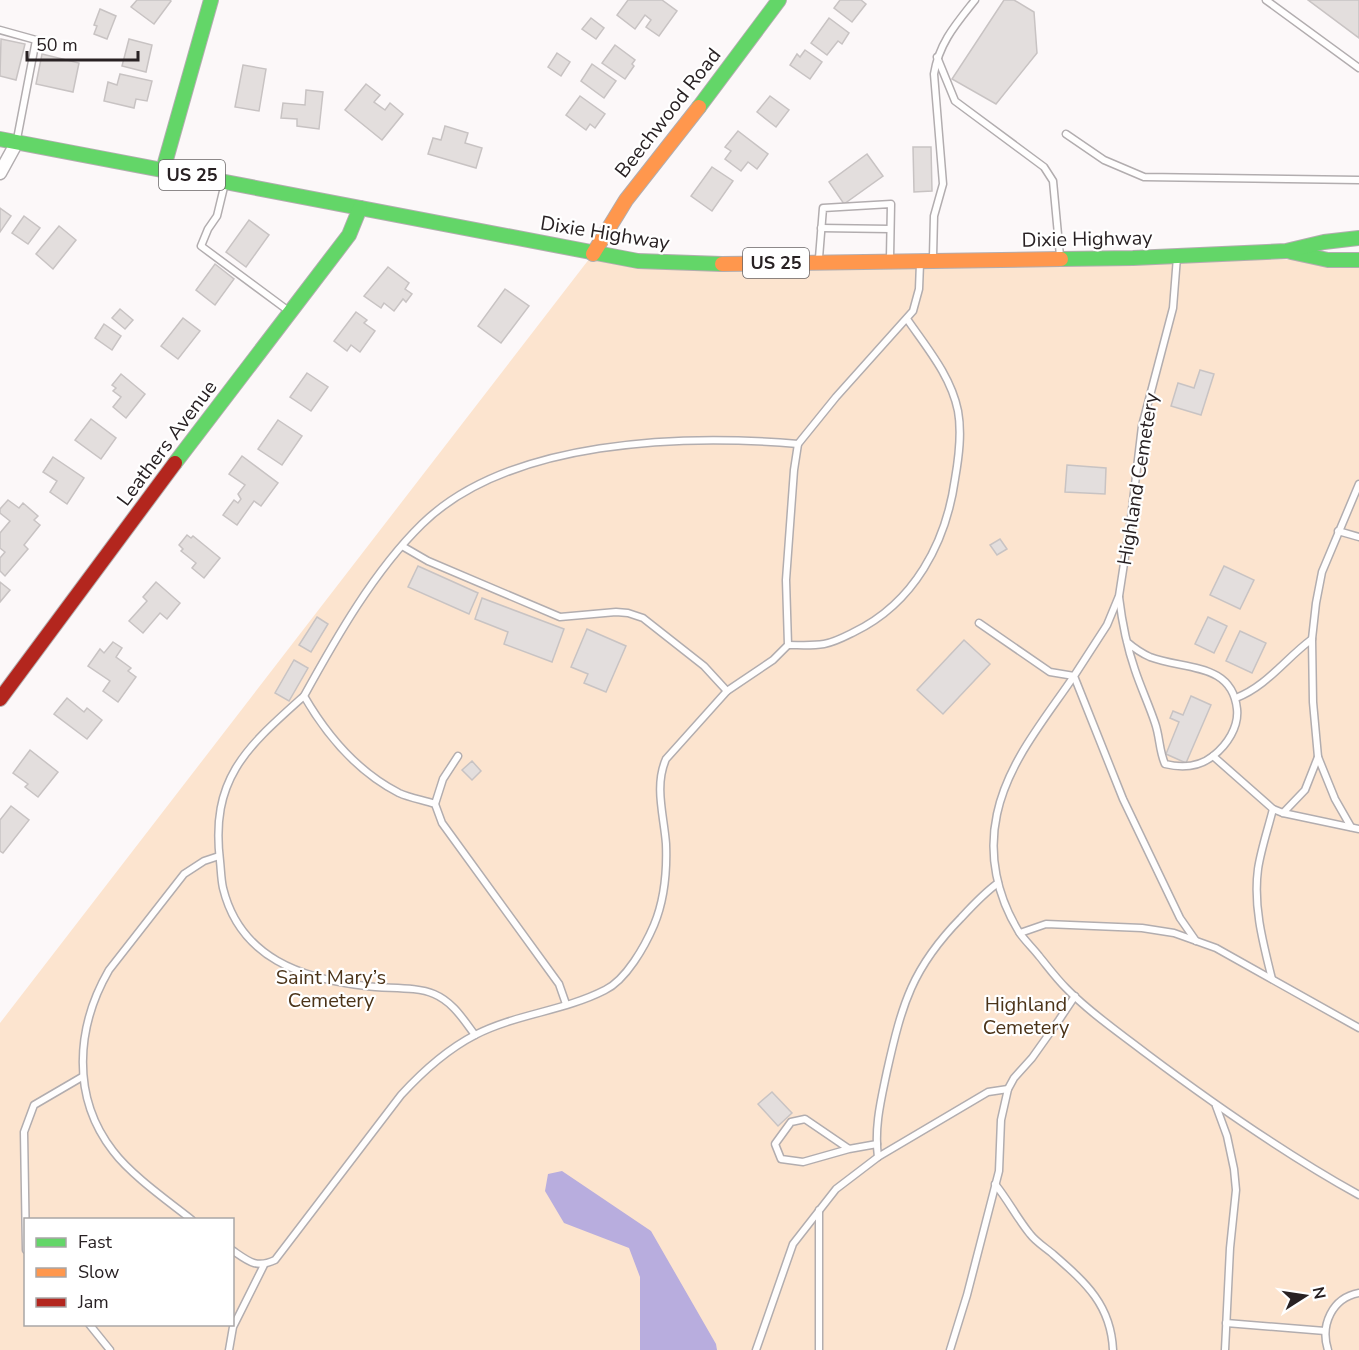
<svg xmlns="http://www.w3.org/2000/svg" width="1359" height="1350" font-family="'Nunito Sans',sans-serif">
	<rect width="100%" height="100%" fill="#fcf8f9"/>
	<!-- green -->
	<path fill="#fce4cf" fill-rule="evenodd" d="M593,254l45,7 495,-3 226,2v1090h-1359v-327zM26,1220h206v104h-206z"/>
	<!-- water -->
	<polygon fill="#b8adde" points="562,1171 651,1231 716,1344 717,1350 640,1350 640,1277 629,1248 564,1223 545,1191 548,1174"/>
	<!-- building -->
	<g fill="#e3dedd" stroke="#c8c3c3" stroke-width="1.5">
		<polygon points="137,0 170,0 171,1 154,24 131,7"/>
		<polygon points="628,0 662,0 677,11 659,36 646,27 651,20 645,15 635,29 617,15"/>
		<polygon points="840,0 861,0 866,4 852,22 834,8"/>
		<polygon points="1004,0 1014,0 1034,12 1037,53 996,104 952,79"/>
		<polygon points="1308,0 1359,0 1359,38"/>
		<polygon points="100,9 116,16 107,39 94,34 97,26 94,25"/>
		<polygon points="591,18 604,28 596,39 582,29"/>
		<polygon points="829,18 849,33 842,44 838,41 827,55 811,43"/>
		<polygon points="1,39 25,44 16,80 0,76"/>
		<polygon points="129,39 152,45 146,72 122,66"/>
		<polygon points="615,45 635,60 632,64 634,66 625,79 602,63"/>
		<polygon points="805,50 822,62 810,79 790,65 797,54 800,57"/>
		<polygon points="557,53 570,62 561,76 548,67"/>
		<polygon points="42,54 79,63 73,92 36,84"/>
		<polygon points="592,64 616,81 604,98 581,81"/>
		<polygon points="243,65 266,69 259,111 235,107"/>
		<polygon points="120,74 152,81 147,101 136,99 134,108 104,101 108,82 117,85"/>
		<polygon points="366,84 380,95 374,102 385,110 390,103 403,114 382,140 345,110"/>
		<polygon points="306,90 323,92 319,129 297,126 297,119 281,118 283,103 305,105"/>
		<polygon points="580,96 605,114 595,128 590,124 586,130 566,115"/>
		<polygon points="770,96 789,110 776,127 757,112"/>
		<polygon points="445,126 468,133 465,143 482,148 476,168 428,154 433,138 441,140"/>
		<polygon points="738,131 768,154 757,169 748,162 741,171 725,159 731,151 725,147"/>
		<polygon points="913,147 931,147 932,191 914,192"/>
		<polygon points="867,154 883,176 844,204 829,182"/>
		<polygon points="712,167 733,181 712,211 691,196"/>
		<polygon points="0,208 11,216 0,232"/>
		<polygon points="24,216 40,228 28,244 12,233"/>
		<polygon points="249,220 269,235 246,267 226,252"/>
		<polygon points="59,226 76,240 53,269 36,254"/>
		<polygon points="215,264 234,279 215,305 196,290"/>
		<polygon points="388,267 409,283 405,289 412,294 406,302 403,299 394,311 384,303 381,308 364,296"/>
		<polygon points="505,289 529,306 501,343 478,326"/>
		<polygon points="120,309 133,320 125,329 112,318"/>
		<polygon points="356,312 367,320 364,323 375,331 360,352 351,345 347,351 334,341"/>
		<polygon points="183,318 200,331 178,359 161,346"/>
		<polygon points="104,324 121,336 112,350 95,338"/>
		<polygon points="1200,370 1214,374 1201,415 1171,406 1178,383 1194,388"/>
		<polygon points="307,373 328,387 311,411 290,397"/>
		<polygon points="121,374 145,394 126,418 113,407 121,397 113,391 116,388 112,385"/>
		<polygon points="91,419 116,438 101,459 75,440"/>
		<polygon points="278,420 302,436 282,465 258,449"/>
		<polygon points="242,456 278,483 261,506 254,501 237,525 223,515 234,500 238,503 241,499 238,494 245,485 229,474"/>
		<polygon points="53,457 84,478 67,504 50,492 57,481 43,472"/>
		<polygon points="1067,465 1106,468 1105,494 1065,492"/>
		<polygon points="8,500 19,508 23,503 38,516 34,520 40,525 24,545 28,549 5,576 0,571 0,558 5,552 0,548 0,533 10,521 0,513 0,509"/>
		<polygon points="187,535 191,538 193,536 220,558 204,578 192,568 196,563 181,551 183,549 179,545"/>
		<polygon points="1000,539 1007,549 997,555 990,545"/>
		<polygon points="418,566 478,593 469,614 408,587"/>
		<polygon points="1224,566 1254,580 1240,609 1210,595"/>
		<polygon points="0,582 10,590 0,602"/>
		<polygon points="156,582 180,603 167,619 160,613 143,633 129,621 147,601 143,597"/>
		<polygon points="482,598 564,629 552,662 504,644 508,632 475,619"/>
		<polygon points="317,617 328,624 311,652 299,645"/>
		<polygon points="1208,617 1227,626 1214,653 1195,644"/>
		<polygon points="587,629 626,646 606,692 584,683 588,674 571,667"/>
		<polygon points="1240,631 1266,643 1252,673 1226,661"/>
		<polygon points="964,640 990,664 943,714 917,690"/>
		<polygon points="113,642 122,648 116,657 131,668 128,671 136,677 118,702 103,691 110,681 88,666 100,649 104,653"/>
		<polygon points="294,660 308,668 289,701 275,693"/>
		<polygon points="1191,696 1211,705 1186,763 1166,754 1179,722 1170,718 1173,711 1183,715"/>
		<polygon points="67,698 84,712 87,708 102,720 87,739 54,714"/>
		<polygon points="30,750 58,772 38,797 25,787 28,784 13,773"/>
		<polygon points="472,761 481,771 472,780 462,770"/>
		<polygon points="11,806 29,820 3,853 0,851 0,820"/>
		<polygon points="772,1092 792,1113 778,1126 758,1104"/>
	</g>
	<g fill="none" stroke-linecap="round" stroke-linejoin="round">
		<!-- lane casing -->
		<g stroke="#b2adaf" stroke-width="9">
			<g id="lane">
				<polyline points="1266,0 1359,68"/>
				<polyline points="0,30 36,40 17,139"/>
				<polyline points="937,57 955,101 1044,167 1053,181 1060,256"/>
				<polyline points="1066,134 1104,160 1144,177 1359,180"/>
				<polyline points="225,183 217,216 208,229 201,246 290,312"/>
				<polyline points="821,228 890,229"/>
				<path d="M933,257l1,-41 9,-32 -9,-110c5,-31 22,-50 41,-74"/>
				<polyline points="1177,257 1173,308 1142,426 1131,518 1119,596 1107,625 1074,676 1123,799 1180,918 1196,941"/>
				<polyline points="819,258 823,208 891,204 890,258"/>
				<polyline points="1338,531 1359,537"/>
				<polyline points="402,546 428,561 560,617 616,612 628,613 643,618 704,666 727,691"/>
				<path d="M1119,597c3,25 8,50 16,73 6,18 14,35 20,53 5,14 4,28 10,41 16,4 34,3 48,-8 14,-11 26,-29 24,-47 -5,-47 -53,-39 -87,-52 -9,-4 -16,-9 -23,-15"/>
				<path d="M979,623l71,49 24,4c-29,43 -66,86 -77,138 -9,41 0,82 22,118 6,9 14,16 20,24 9,11 17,22 27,32 24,25 54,45 81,66 68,51 138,100 212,141"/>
				<path d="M788,645c12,0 24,1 36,-1 11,-2 20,-7 30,-12 60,-29 92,-89 101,-153 4,-23 7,-46 3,-68 -7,-35 -31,-63 -51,-92"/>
				<path d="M304,696c-57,51 -94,82 -84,165 1,9 1,18 3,27 17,70 79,91 143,98 20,3 50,0 68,8 19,8 29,25 41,41"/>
				<path d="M1236,698c31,-12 49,-39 76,-59"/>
				<polyline points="1213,756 1273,809 1283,813 1359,829"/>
				<polyline points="435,804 443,779 458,756"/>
				<polyline points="1283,813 1305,790 1318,757"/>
				<polyline points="1351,827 1335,799 1318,757 1313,702 1312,639 1316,603 1322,572 1359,484"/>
				<polyline points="1020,933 1046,924 1142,928 1174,933 1216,948 1359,1028"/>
				<path d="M1272,979c-9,-36 -19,-73 -14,-110 3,-20 10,-40 15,-60"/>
				<path d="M566,1004l-7,-20 -117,-161 -7,-19c-12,-4 -25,-6 -36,-11 -41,-21 -73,-59 -95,-97 32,-58 70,-125 118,-172 87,-85 262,-90 376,-80"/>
				<polyline points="1216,1106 1227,1136 1234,1169 1236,1190 1230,1248 1225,1350"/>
				<polyline points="849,1149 803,1162 781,1159 775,1144 791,1122 805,1119 849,1149 877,1144"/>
				<path d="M878,1157c-4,-30 3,-57 9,-86 15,-67 25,-103 74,-153 12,-13 23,-25 37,-35"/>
				<path d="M995,1184c13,16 22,34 35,50 6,8 16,14 24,21 32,28 57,50 59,95"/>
				<polyline points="819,1210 819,1350"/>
				<path d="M192,1220c-24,-19 -61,-45 -79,-69 -42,-54 -37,-124 -4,-181l75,-96 20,-13 15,-5"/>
				<polyline points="26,1250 24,1132 34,1105 82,1077"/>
				<path d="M232,1250c16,11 24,19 43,10l126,-165c22,-24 45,-45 74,-60 41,-21 89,-24 130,-45 21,-10 40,-44 49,-65 10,-24 13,-55 12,-81 -2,-28 -12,-58 0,-85l61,-68 46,-31 15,-15 -2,-65 8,-110 4,-26 38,-47 77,-86 6,-22 1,-26"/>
				<polyline points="1226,1323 1325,1331"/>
				<polyline points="89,1324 110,1350"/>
				<polyline points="229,1350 233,1327 264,1265"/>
				<polyline points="756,1350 793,1244 836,1189 878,1157 988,1092 1008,1089"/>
				<polyline points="950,1350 967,1295 999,1171 1001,1120 1008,1089 1014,1078 1032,1058 1059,1020 1075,996"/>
				<path d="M1328,1350c-8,-25 4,-52 31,-57"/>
			</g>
		</g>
		<!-- street casing -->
		<g stroke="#b2adaf" stroke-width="15">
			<polyline id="street" points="0,173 17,142"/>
		</g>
		<!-- fast casing -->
		<g stroke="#b2adaf" stroke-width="16">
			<g id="fast">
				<polyline points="699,107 779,0"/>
				<polyline points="0,139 638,261 722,264"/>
				<polyline points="163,170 211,0"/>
				<polyline points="1291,252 1328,260 1359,260"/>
				<polyline points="1061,259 1133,258 1286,251 1324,242 1359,238"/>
				<polyline points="175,463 349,235 360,208"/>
			</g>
		</g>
		<!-- slow casing -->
		<g stroke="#b2adaf" stroke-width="16">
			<g id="slow">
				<polyline points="593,254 626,200 699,107"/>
				<polyline points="722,264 1061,259"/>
			</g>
		</g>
		<!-- jam casing -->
		<g stroke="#b2adaf" stroke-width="16">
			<polyline id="jam" points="0,699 175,463"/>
		</g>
		<!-- lane -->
		<use href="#lane" stroke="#fffefe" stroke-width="6"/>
		<!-- street -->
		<use href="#street" stroke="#fffefe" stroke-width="12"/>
		<!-- fast -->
		<use href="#fast" stroke="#63d668" stroke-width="14"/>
		<!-- slow -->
		<use href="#slow" stroke="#ff974d" stroke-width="14"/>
		<!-- jam -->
		<use href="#jam" stroke="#b3261e" stroke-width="14"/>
	</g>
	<g text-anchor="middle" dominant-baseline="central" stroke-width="4.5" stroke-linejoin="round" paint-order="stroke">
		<!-- shield labels -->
		<g fill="#fff" stroke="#686465" stroke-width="1.5">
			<rect x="159" y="160" width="66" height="30" rx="4.5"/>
			<rect x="743" y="248" width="66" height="30" rx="4.5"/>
		</g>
		<g font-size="18" font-weight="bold" fill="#282123">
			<text x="192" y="175">US 25</text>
			<text x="776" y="263">US 25</text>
		</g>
		<!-- street labels -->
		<g font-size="20" fill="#282123" stroke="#fff">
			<text transform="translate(668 113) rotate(-52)">Beechwood Road</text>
			<text transform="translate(605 233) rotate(9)">Dixie Highway</text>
			<text transform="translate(1087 239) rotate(-1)">Dixie Highway</text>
			<text transform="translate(167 443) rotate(-53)">Leathers Avenue</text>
			<text transform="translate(1138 479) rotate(-81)">Highland Cemetery</text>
		</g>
		<!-- park labels -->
		<g font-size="20" fill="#4b3318" stroke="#fff">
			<text x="331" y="977">Saint Mary’s<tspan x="331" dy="23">Cemetery</tspan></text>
			<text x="1026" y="1004">Highland<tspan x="1026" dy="23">Cemetery</tspan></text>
		</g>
	</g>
	<!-- legend -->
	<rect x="24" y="1218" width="210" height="108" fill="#ffffff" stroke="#a9a6a7" stroke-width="1.5"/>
	<rect x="36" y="1238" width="30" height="9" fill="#63d668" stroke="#a9a6a7" stroke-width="1.5"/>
	<text x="78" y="1248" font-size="18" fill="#282123">Fast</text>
	<rect x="36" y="1268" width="30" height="9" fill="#ff974d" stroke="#a9a6a7" stroke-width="1.5"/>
	<text x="78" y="1278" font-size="18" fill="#282123">Slow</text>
	<rect x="36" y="1298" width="30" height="9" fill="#b3261e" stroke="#a9a6a7" stroke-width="1.5"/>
	<text x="78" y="1308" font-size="18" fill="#282123">Jam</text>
	<!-- north arrow -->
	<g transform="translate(1305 1296) rotate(78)" stroke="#ffffff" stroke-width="4.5" paint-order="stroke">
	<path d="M0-4.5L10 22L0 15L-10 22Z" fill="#282123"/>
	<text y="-9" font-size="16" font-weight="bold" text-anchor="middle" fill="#282123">N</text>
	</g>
	<!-- scale -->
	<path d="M27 51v9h111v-9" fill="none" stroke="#282123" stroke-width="3"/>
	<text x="36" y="51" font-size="18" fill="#282123" stroke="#ffffff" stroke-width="4.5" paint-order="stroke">50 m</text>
</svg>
